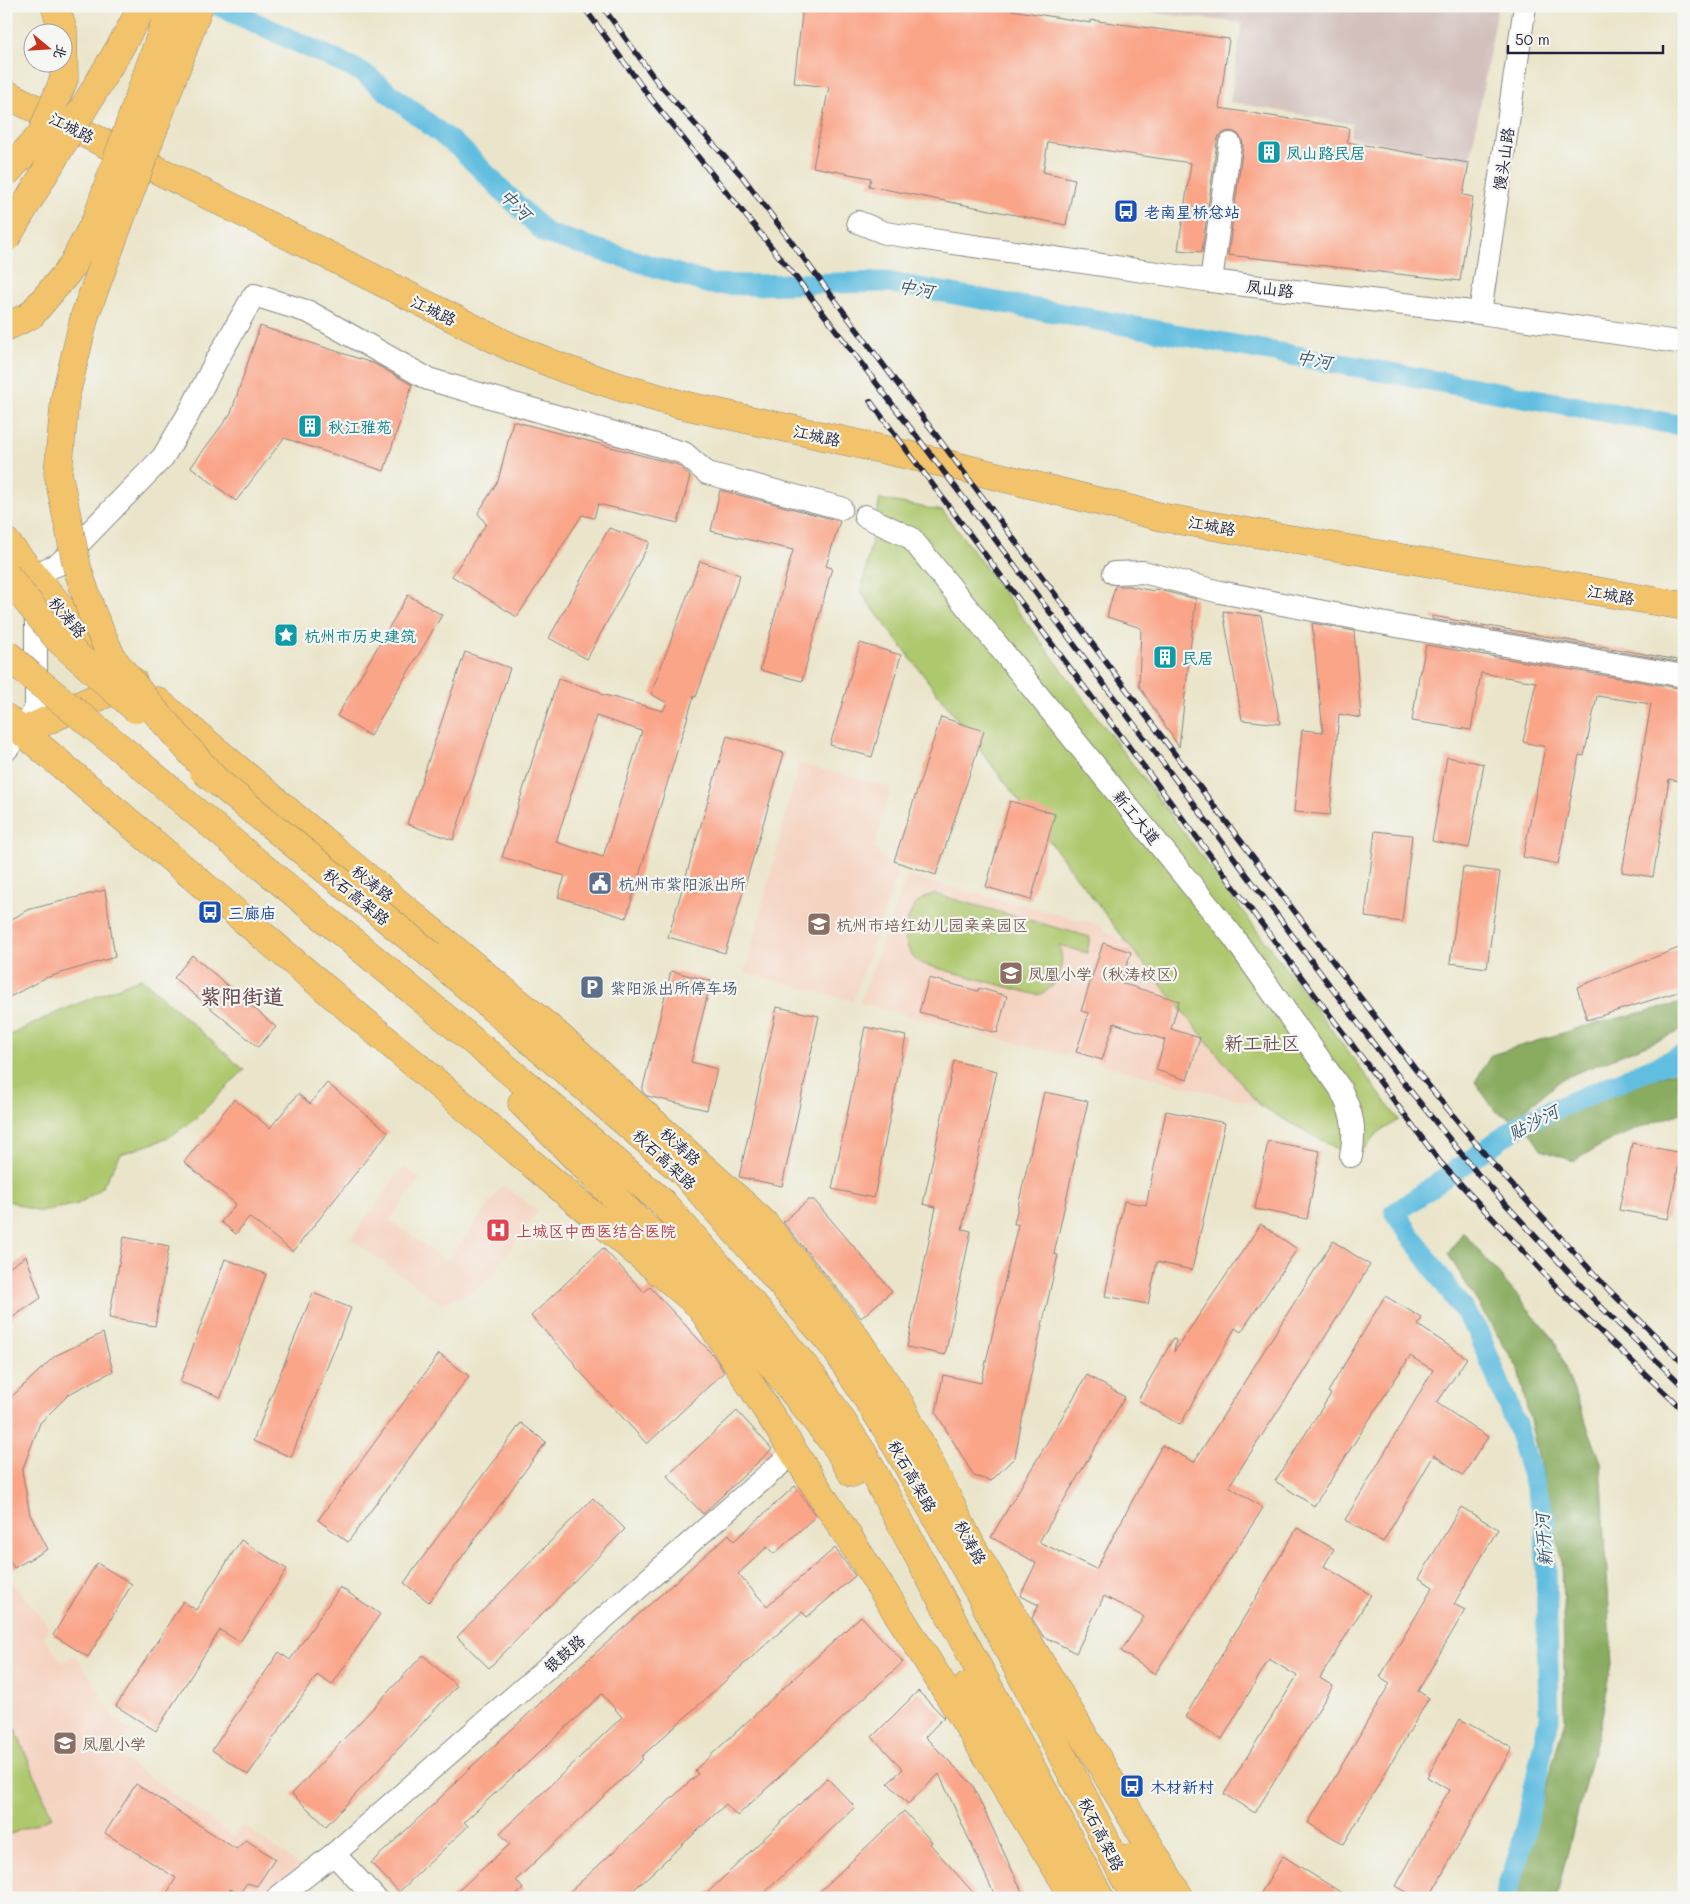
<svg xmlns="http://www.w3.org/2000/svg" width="1690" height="1904" font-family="Mali,'LXGW WenKai TC',sans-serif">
	<rect width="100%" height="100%" fill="#f6f6f2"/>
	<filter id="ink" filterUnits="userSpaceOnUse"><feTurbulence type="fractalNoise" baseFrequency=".02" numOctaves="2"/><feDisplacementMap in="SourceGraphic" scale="10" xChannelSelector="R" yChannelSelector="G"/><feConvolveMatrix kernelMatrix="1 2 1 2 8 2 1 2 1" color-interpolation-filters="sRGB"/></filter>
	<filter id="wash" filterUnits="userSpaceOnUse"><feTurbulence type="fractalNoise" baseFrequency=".0096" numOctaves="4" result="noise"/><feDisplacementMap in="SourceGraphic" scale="20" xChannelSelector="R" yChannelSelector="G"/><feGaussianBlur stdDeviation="1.12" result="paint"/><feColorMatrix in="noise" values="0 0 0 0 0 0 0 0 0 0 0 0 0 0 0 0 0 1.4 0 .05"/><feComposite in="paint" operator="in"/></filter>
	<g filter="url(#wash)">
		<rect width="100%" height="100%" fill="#eae5ca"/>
		<!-- built -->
		<g fill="#f5d3c1">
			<polygon points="799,764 891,787 874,848 897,874 853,1001 745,973"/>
			<polygon points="907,876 1093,923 1127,943 1259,1105 860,1003"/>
			<polygon points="403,1166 420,1178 390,1220 447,1262 503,1185 538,1211 488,1281 468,1295 440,1303 351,1239"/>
			<polygon points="6,1576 49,1627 43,1637 63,1663 75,1655 100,1691 109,1711 130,1732 117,1755 234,1836 243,1825 310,1873 277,1898 6,1898"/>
		</g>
		<!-- industrial -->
		<polygon fill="#d1c0bc" points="1093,6 1498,6 1470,161 1350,137 1352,124 1230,102 1242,23"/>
		<!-- green -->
		<g fill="#aec86d" stroke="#687554">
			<polygon points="880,499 943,511 1399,1120 1379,1132 1355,1159 1259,1105 1127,943 861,593"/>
			<path d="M935,894l155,43 -3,16 -28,-8c7,20 0,44 -22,50l-115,-31c-28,-14 -18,-66 13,-70z"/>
			<polygon points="141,978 244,1070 194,1120 166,1139 121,1154 101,1189 78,1204 39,1212 6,1200 6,1037 58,1012"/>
			<polygon points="6,1707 52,1817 6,1836"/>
		</g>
		<!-- forest -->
		<g fill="#8aac60" stroke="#56674e">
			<polygon points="1684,1002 1684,1030 1564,1078 1513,1119 1496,1112 1475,1082 1491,1055 1582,1027"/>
			<path d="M1684,1069v43c-39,13 -76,27 -110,49l-33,-11 -14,-22 115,-46z"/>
			<polygon points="1463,1232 1554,1339 1601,1462 1612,1664 1602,1716 1556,1898 1513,1898 1565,1720 1562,1559 1518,1369 1448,1254"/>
		</g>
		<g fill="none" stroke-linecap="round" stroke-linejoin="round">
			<!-- canal -->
			<g stroke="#62bee0" stroke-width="21">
				<polyline points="219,6 362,72 462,150 545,233 710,284 747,285 887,282 1684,426"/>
				<polyline points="1505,1898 1522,1844 1549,1719 1545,1519 1517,1427 1478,1331 1395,1213 1526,1121 1684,1055"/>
			</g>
		</g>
		<g id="blocks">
			<!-- building -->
			<g fill="#faa488" fill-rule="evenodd">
				<polygon points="803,6 988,6 1091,23 1091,20 1229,39 1219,108 1349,128 1347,142 1469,163 1463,195 1473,197 1460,281 1228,255 1243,146 1242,139 1238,134 1232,131 1225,132 1219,136 1217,142 1202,252 1178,250 1191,163 1048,142 1043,172 1075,179 1066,225 869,186 871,178 813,167 829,87 794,83"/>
				<polygon points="260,326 375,364 412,385 384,471 284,438 236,501 191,467 231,413"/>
				<polygon points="513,421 678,465 690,476 678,523 598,504 594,518 582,515 517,617 452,576 486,524 478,513 498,481"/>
				<polygon points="720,490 840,521 826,566 832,568 802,681 760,670 793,550 711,531"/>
				<polygon points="609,528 650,542 587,659 549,638"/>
				<path d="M700,561l40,14 -44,122 -2,-1 -68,222 -68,-21 7,-21 -63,-19 56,-178 43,13v2l62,17 4,-8 -16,-9zM596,716l46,15 -39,126 -47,-15z"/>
				<polygon points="1115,586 1129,586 1154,591 1155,589 1196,599 1179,747 1139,686 1141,628 1107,617"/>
				<polygon points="408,595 442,615 370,736 337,716"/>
				<polygon points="1223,611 1261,616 1280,724 1242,720"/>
				<polygon points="1432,616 1684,661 1684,663 1432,619"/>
				<polygon points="1312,623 1354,631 1361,718 1339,714 1330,815 1294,812 1302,730 1323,732"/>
				<polygon points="860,643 901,655 872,757 830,745"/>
				<polygon points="1426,645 1684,689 1684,782 1669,779 1653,877 1622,872 1651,704 1597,696 1584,756 1579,755 1558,864 1523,857 1545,747 1523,742 1536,682 1481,673 1471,730 1412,721 1420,670 1421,670"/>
				<polygon points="465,652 510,668 453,840 407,824"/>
				<polygon points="941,717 984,731 936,875 894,861"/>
				<polygon points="727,736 784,753 725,953 668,937"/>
				<polygon points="1447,757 1484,764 1469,848 1432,841"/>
				<polygon points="1010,801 1055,814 1031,900 986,887"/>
				<polygon points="1375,831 1412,835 1402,922 1365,917"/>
				<polygon points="1463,867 1500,872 1487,968 1450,963"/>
				<polygon points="105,890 115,957 45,978 6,999 6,923 27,910"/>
				<polygon points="1103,943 1131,952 1121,983 1179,1001 1171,1029 1200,1038 1187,1080 1156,1070 1165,1040 1114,1023 1102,1060 1076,1052 1089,1013 1081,1011"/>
				<polygon points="1684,946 1684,990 1587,1020 1577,987"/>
				<polygon points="192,955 276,1027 258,1047 174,978"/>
				<polygon points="671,971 711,981 691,1062 717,1069 707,1110 647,1096 642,1091"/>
				<polygon points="929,978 978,991 979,988 1007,996 997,1033 919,1012"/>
				<polygon points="777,1007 819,1016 782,1186 739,1177"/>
				<polygon points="865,1027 906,1036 874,1198 832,1189"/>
				<polygon points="954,1061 997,1071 962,1229 971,1231 945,1355 907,1347 936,1207 923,1204"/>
				<polygon points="327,1083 388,1132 293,1252 249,1217 236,1234 221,1222 236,1204 184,1162 234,1099 270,1128 298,1094 310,1104"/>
				<polygon points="1044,1092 1088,1101 1054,1254 1058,1255 1030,1379 1015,1457 991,1481 974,1476 936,1413 943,1375 981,1383 1018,1224 1014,1224"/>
				<polygon points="1166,1111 1225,1123 1192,1270 1157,1262 1148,1304 1105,1296 1124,1201 1146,1205"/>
				<polygon points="1268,1141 1320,1151 1307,1219 1255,1209"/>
				<polygon points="1632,1143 1681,1153 1668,1219 1619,1210"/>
				<polygon points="808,1200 814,1200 892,1291 861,1318 783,1222"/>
				<polygon points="1261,1224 1297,1249 1241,1332 1235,1328 1180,1425 1138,1400 1173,1339 1176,1340 1174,1352"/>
				<polygon points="124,1237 169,1246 155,1326 109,1318"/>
				<polygon points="1333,1241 1370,1265 1302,1374 1229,1486 1263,1508 1155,1674 1121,1651 1144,1617 1104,1596 1076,1653 1043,1636 1032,1618 1039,1605 1020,1596 1036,1563 991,1537 1087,1375 1125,1397 1039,1542 1096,1569 1162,1445 1194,1462"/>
				<polygon points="603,1248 644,1292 650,1287 713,1355 724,1372 647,1444 575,1366 576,1365 531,1316"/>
				<polygon points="26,1256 41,1298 6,1322 6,1270"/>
				<polygon points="225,1259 266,1274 221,1397 180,1382"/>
				<polygon points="313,1293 351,1308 291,1457 253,1441"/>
				<polygon points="1385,1296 1422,1318 1418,1325 1467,1358 1437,1403 1488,1437 1463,1475 1434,1455 1383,1542 1345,1520 1433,1370 1410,1356 1314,1506 1275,1481 1331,1394 1328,1392"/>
				<polygon points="103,1333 113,1371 69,1394 40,1423 22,1471 30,1515 48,1549 14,1568 6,1555 6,1402 55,1356"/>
				<polygon points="439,1354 469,1376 348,1542 318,1520"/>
				<polygon points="737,1411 772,1449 703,1514 667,1476"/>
				<polygon points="521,1423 546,1442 429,1602 404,1583"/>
				<polygon points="795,1486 816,1516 774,1554 767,1547 738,1574 767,1606 835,1548 855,1576 807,1617 802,1612 641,1757 643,1759 516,1880 523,1889 513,1898 450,1898 510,1844 500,1833 622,1717 602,1694 464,1822 468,1826 399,1892 371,1863 457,1782 456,1781 566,1679 729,1534 734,1541"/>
				<polygon points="593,1498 625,1529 489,1668 457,1637"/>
				<polygon points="1461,1507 1498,1529 1454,1604 1465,1610 1418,1691 1429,1698 1344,1844 1308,1823 1390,1683 1380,1677 1433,1587 1419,1578"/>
				<polygon points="1297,1528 1334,1549 1324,1566 1371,1595 1320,1678 1333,1686 1255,1813 1224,1794 1297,1676 1269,1659 1222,1739 1185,1717"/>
				<polygon points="241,1540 287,1569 240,1642 220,1630 156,1731 116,1706 183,1601 196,1610"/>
				<polygon points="97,1563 132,1584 88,1657 53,1635"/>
				<polygon points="340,1587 380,1614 332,1685 317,1675 248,1775 212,1750 279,1652 290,1660"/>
				<polygon points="861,1616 903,1662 737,1816 726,1804 625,1898 563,1898 698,1774 695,1770"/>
				<polygon points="423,1655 457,1686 326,1826 292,1794"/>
				<polygon points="918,1691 944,1717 925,1737 972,1784 1025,1898 996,1898 939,1774 908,1804 888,1783 903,1769 872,1737"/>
				<polygon points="1460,1719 1512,1748 1429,1898 1417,1898 1396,1886 1449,1790 1427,1777"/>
				<polygon points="827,1778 855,1807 759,1898 702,1898"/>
				<polygon points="136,1784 236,1849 246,1840 275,1859 257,1886 247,1883 240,1893 230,1889 225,1898 164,1898 176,1878 105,1833"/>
				<polygon points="904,1811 932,1842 930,1844 978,1898 813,1898"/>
				<polygon points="1283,1856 1350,1898 1258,1898"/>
			</g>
		</g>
	</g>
	<g filter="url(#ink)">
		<use href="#blocks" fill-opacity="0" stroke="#868482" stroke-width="1"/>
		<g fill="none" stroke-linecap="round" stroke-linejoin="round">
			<!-- minor casing -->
			<g stroke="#868482" stroke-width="24">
				<g id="minor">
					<polyline points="858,222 885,233 1211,281 1480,313 1684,343"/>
					<polyline points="1211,281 1230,144"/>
					<polyline points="1480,313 1525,6"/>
					<path d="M865,516l46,22 321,397 108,153c13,27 16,39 11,68"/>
					<polyline points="1114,573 1143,572 1220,592 1402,627 1684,676"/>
					<polyline points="6,750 22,732 36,707 36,624 33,575 59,564 163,457 188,415 215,363 254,295 309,312 428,379 684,453 707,473 841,508"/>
					<polyline points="334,1854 375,1898"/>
					<polyline points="277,1898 334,1854 794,1452"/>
				</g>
			</g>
			<!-- major casing -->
			<g stroke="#868482" stroke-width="29">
				<g id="major">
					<polyline points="6,94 511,347 568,370 623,388 679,404 948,464 1166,518 1684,606"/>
					<polyline points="6,542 91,644 120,669"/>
					<polyline points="157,701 346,860 554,1032 764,1223 854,1335 900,1404 972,1547 1180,1898"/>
					<polyline points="6,718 700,1306 912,1636 1075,1898"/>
					<polyline points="22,732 133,681"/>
				</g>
			</g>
			<!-- highway casing -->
			<g stroke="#868482" stroke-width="29">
				<g id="highway">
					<polyline points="6,327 31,315"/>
					<polyline points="135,760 196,812 535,1092 662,1202 754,1306 813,1377 863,1453 1026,1757 1100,1898"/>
					<polyline points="431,955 683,1172 766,1266 835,1348 889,1433 980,1594 1135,1898"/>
					<polyline points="522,1103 637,1220 715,1294 837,1447 852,1473"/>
					<polyline points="968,1686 1009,1769 1041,1822"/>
					<polyline points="1129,1858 1160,1898"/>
				</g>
			</g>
			<!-- minor -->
			<use href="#minor" stroke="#fff" stroke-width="22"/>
			<!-- major -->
			<use href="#major" stroke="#f2c36a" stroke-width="28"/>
			<!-- highway -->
			<use href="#highway" stroke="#f2c36a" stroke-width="28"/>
			<!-- rail casing -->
			<g stroke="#22223b" stroke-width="5.5">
				<g id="rail">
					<polyline points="583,6 651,99 794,275 1004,551 1391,1067 1477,1173 1595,1301 1684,1387"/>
					<polyline points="602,6 658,83 742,176 1195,781 1415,1069 1492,1163 1608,1289 1684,1364"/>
					<polyline points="870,401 1440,1162 1578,1310 1684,1411"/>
				</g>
			</g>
			<!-- rail -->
			<use href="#rail" stroke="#f6f6f2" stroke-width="4" stroke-dasharray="11" stroke-linecap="butt"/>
			<!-- highway-bridge casing -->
			<g stroke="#868482" stroke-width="29" stroke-linecap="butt">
				<g id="highway-bridge">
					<polyline points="199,6 85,315 65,398 58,473 77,567 92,613 112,658 154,710 216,781"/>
					<polyline points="6,173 41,135 64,79 63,30 55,6"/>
					<polyline points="6,238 119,49 143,6"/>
					<polyline points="31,315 71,268 96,220 171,6"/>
					<polyline points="6,575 57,638 136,709"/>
					<polyline points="6,653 30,675 135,760"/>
					<polyline points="203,770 431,955"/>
				</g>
			</g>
			<!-- highway-bridge -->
			<use href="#highway-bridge" stroke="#f2c36a" stroke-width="28"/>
		</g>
	</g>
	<!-- icons -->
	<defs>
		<g id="building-square" transform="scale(1.25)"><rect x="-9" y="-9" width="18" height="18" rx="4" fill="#0f9aa8" stroke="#f6f6f2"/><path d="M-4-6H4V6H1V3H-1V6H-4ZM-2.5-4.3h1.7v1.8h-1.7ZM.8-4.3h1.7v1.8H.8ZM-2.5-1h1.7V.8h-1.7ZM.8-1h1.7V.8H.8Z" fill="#fff"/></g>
		<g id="bus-square" transform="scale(1.25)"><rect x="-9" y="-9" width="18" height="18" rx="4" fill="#1a4fb4" stroke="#f6f6f2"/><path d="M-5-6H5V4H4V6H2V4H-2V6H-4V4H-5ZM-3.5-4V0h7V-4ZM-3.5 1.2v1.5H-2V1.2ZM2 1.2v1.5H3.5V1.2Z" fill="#fff"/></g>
		<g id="sight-square" transform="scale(1.25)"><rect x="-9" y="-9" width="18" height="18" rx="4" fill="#0f9aa8" stroke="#f6f6f2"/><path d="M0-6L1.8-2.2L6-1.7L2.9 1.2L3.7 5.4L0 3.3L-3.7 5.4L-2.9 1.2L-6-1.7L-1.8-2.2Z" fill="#fff"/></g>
		<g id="civic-square" transform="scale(1.25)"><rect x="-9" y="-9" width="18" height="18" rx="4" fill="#5c6f8a" stroke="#f6f6f2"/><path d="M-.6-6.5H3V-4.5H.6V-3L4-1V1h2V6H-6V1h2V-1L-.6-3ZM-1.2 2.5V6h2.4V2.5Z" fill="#fff"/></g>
		<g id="school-square" transform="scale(1.25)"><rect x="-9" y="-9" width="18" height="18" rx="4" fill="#8d6e63" stroke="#f6f6f2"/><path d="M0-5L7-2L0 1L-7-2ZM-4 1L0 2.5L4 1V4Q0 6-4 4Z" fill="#fff"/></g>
		<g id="parking-square" transform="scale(1.25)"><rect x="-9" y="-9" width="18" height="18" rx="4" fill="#5c6f8a" stroke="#f6f6f2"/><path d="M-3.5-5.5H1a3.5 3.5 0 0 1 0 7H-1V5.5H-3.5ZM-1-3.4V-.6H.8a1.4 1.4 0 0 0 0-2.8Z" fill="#fff"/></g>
		<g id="hospital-square" transform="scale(1.25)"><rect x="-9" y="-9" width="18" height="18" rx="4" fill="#e0444e" stroke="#f6f6f2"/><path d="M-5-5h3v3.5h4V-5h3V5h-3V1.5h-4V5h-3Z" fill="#fff"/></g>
	</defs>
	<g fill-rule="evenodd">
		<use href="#building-square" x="1269" y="152"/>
		<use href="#bus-square" x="1126" y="211"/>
		<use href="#building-square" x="310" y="426"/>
		<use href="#sight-square" x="286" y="635"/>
		<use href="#building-square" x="1165" y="657"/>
		<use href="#civic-square" x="600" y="883"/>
		<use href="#bus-square" x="210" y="912"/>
		<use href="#school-square" x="819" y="924"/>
		<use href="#school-square" x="1011" y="973"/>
		<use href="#parking-square" x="592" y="987"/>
		<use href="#hospital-square" x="498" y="1230"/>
		<use href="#school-square" x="65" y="1743"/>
		<use href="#bus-square" x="1132" y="1786"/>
	</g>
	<g text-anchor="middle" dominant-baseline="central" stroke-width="4.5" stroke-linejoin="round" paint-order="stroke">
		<!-- street labels -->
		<g font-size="16" fill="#22223b" stroke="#f6f6f2">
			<text transform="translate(72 127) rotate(27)">江城路</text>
			<text transform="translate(1503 159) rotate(-82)">馒头山路</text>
			<text transform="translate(1270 288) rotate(7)">凤山路</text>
			<text transform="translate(434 310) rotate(26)">江城路</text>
			<text transform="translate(817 435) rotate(12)">江城路</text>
			<text transform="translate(1212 525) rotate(10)">江城路</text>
			<text transform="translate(1611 594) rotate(10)">江城路</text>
			<text transform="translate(68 617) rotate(50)">秋涛路</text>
			<text transform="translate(1137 817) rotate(51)">新工大道</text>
			<text transform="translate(373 883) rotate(39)">秋涛路</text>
			<text transform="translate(357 896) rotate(39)">秋石高架路</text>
			<text transform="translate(681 1146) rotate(42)">秋涛路</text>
			<text transform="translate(665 1159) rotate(43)">秋石高架路</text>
			<text transform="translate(913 1476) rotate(60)">秋石高架路</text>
			<text transform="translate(971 1542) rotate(61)">秋涛路</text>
			<text transform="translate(564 1653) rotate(-41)">银鼓路</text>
			<text transform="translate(1102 1834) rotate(63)">秋石高架路</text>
		</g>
		<!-- culture labels -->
		<g font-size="16" fill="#0d838f" stroke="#f6f6f2" text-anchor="start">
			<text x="1286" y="152">凤山路民居</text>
			<text x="328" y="426">秋江雅苑</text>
			<text x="304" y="635">杭州市历史建筑</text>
			<text x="1182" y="657">民居</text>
		</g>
		<!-- transit labels -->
		<g font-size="16" fill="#164399" stroke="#f6f6f2" text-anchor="start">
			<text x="1144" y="211">老南星桥总站</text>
			<text x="228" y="912">三廊庙</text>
			<text x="1150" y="1786">木材新村</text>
		</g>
		<!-- service labels -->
		<g font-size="16" fill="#4e5e75" stroke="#f6f6f2" text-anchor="start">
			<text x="618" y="883">杭州市紫阳派出所</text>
			<text x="610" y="987">紫阳派出所停车场</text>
		</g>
		<!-- education labels -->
		<g font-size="16" fill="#785e54" stroke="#f6f6f2" text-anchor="start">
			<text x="836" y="924">杭州市培红幼儿园亲亲园区</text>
			<text x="1028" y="973">凤凰小学（秋涛校区）</text>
			<text x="82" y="1743">凤凰小学</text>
		</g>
		<!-- health labels -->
		<g font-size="16" fill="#be3a42" stroke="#f6f6f2" text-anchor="start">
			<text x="516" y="1230">上城区中西医结合医院</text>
		</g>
		<!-- water labels -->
		<g font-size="18" font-style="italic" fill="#385975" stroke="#f6f6f2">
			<text transform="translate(516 204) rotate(45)">中河</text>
			<text transform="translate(916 288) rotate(10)">中河</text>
			<text transform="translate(1314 359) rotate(10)">中河</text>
			<text transform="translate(1533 1122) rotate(-28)">贴沙河</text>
			<text transform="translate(1543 1540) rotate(-94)">新开河</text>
		</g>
		<!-- quarter labels -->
		<g font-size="19" fill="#6e5056" stroke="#f6f6f2">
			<text x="1262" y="1042">新工社区</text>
		</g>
		<!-- district labels -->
		<g font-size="21" font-weight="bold" fill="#6e5056" stroke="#f6f6f2">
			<text x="242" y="995">紫阳街道</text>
		</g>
	</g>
	<!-- margin -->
	<rect width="1690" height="1904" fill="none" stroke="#f6f6f2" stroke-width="25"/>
	<!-- north arrow -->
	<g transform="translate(48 48) rotate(108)"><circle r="24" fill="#f6f6f2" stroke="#a1a1a9"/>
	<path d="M0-4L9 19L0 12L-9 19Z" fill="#c8321e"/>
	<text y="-8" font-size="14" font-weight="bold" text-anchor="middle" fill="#22223b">北</text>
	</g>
	<!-- scale -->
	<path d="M1508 45v8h155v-8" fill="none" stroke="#22223b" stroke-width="2.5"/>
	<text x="1515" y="45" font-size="15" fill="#22223b" stroke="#f6f6f2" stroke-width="4" paint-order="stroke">50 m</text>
</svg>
